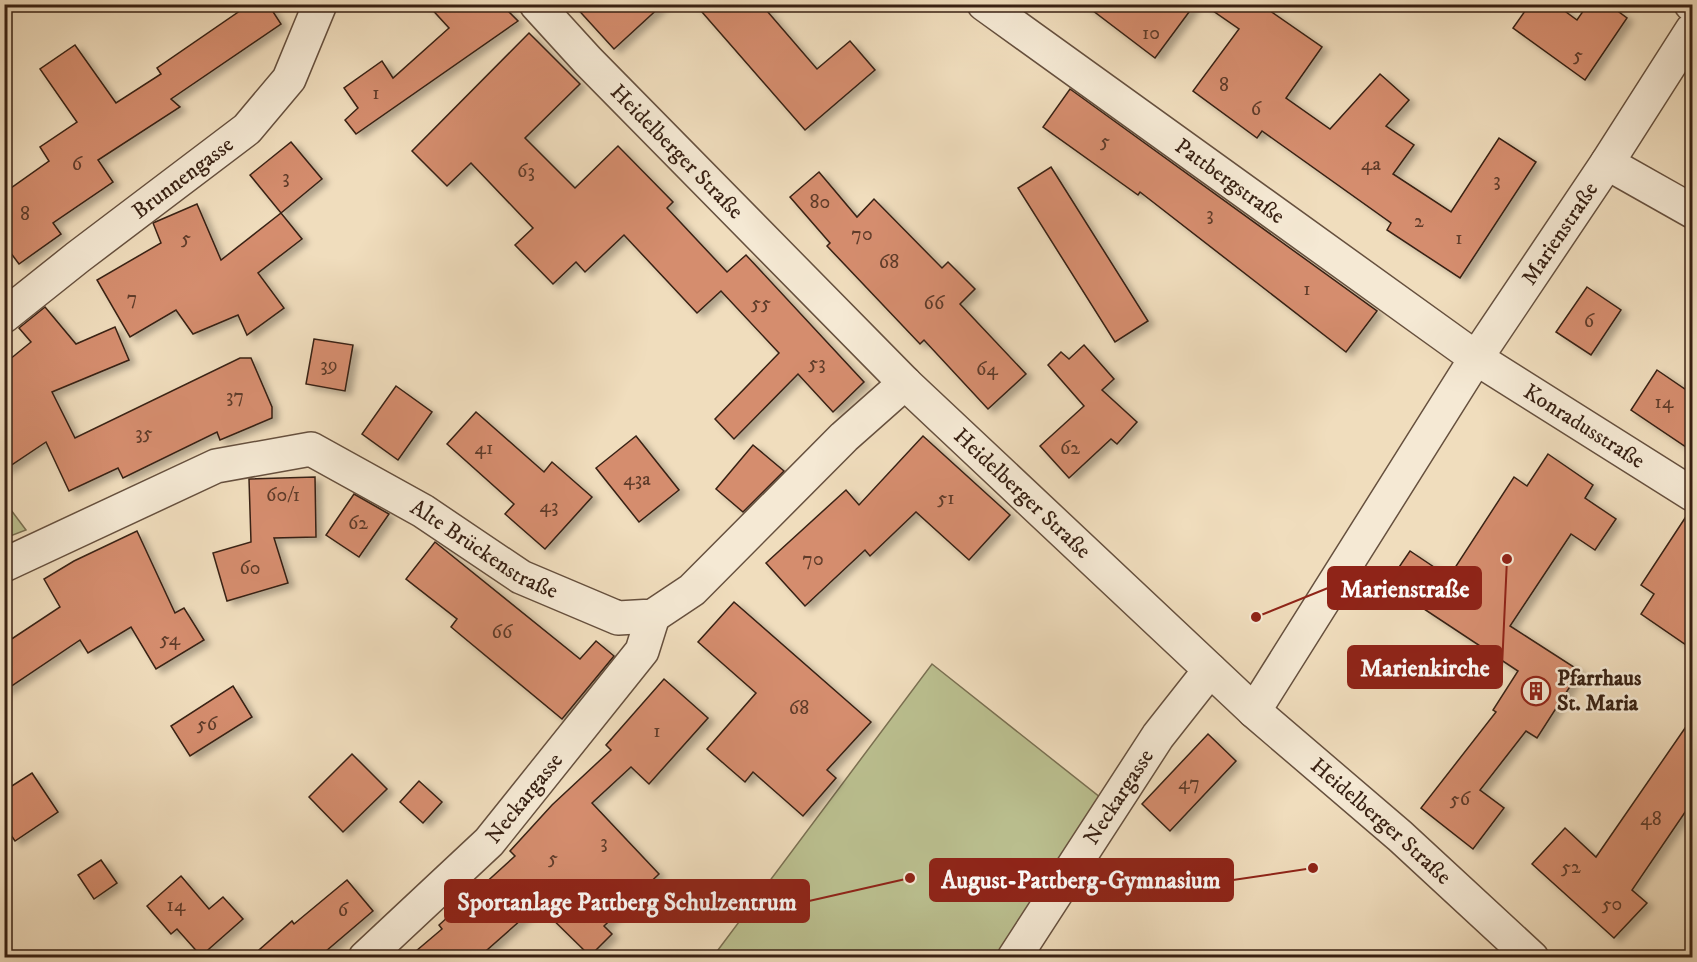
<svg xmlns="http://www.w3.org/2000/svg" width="1697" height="962" font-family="'IM FELL DW Pica',serif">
	<defs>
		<pattern id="park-tufts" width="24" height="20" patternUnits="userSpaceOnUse" patternTransform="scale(1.5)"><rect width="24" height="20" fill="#bbc090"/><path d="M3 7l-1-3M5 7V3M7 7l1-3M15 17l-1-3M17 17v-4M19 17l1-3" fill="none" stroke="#999c74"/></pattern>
		<filter id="shadow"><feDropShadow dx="6" dy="4" stdDeviation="3" flood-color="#0004"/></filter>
	</defs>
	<rect width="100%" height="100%" fill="#f0ddbd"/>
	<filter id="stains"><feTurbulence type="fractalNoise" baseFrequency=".00333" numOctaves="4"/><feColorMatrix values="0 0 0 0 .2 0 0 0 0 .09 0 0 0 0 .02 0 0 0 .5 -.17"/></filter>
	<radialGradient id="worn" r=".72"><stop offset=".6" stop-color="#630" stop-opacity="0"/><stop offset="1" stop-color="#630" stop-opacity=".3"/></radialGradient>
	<!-- grass -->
	<polygon fill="#bbc090" stroke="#7a7052" stroke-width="1.5" points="932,664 1101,798 998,957 712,958"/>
	<!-- park -->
	<polygon fill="url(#park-tufts)" stroke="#7a7052" stroke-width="1.5" points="5,502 26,530 5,538 4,538"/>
	<!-- building -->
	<g fill="#d58d6e" stroke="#382113" stroke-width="1.5" filter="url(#shadow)">
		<polygon points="250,4 268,4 281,24 171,99 180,107 98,160 113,182 53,223 61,234 19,264 4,244 4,193 49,161 40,147 77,122 40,69 75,45 116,103 161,74 157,68"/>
		<polygon points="427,4 501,4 518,21 356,134 345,120 358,108 344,88 382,61 393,78 449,28"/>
		<polygon points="573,4 663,4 614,49"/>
		<polygon points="695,4 761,4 817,69 850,41 875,70 805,130"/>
		<polygon points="1084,4 1195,4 1155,58"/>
		<polygon points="1203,4 1260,4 1322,47 1286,98 1330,129 1380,74 1409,100 1386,126 1414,145 1393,174 1451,212 1499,138 1536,162 1460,278 1387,230 1391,223 1262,131 1257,138 1193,91 1239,29"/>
		<polygon points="1530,4 1555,4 1577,20 1588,4 1608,4 1627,18 1585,80 1513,28"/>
		<polygon points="529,33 580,84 525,138 575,188 618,146 673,202 667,208 727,272 746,255 864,382 833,412 798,374 734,439 715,419 779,353 721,291 697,313 624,235 585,272 576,262 553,284 515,245 533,228 471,163 447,186 412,151"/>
		<polygon points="1070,89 1377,311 1346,352 1140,192 1138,195 1043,127"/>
		<polygon points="291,142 322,179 281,213 250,175"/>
		<polygon points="1051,167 1148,321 1115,342 1018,188"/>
		<polygon points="819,172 857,217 874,199 942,268 948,262 975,289 960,304 1026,374 988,409 924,340 920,344 827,246 830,243 790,197"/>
		<polygon points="197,204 221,260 281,213 302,239 258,273 284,308 247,335 238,315 193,334 176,310 130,337 97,280 161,243 153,223"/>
		<polygon points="1587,287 1621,310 1591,355 1556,332"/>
		<polygon points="45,307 76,344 115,327 129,360 52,392 75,438 240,358 251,358 272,407 272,418 220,440 217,432 123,478 118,468 69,491 46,442 4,470 4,364 31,342 19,328"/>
		<polygon points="314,339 353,345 345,391 306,384"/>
		<polygon points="1084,345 1114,379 1102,390 1137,422 1117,444 1111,439 1069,478 1040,446 1084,406 1048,365 1061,352 1069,359"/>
		<polygon points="1657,370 1692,394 1692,451 1631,410"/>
		<polygon points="396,386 432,412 398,460 362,434"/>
		<polygon points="476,412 544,472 552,462 592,497 545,549 505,514 514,504 447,444"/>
		<polygon points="636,436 679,490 639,522 596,468"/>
		<polygon points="923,436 1010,515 969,560 916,512 870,556 865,550 805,606 766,563 846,490 859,505"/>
		<polygon points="753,445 784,471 743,512 716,489"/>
		<polygon points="1548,454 1593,485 1585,498 1616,519 1595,550 1571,534 1510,626 1580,671 1537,738 1526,731 1480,790 1504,808 1473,849 1421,808 1496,712 1493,710 1518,671 1424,609 1431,598 1395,573 1410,551 1449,577 1514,477 1527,486"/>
		<polygon points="315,477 316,537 274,538 288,583 227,601 213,553 251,542 249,479"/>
		<polygon points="354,494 389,514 359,557 326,535"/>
		<polygon points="1689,512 1692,513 1692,649 1641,614 1654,594 1641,585"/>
		<polygon points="137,531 175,613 184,608 204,640 156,669 131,627 88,653 80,640 4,691 4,644 60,607 44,579 74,561"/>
		<polygon points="435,542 580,659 596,641 614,656 562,719 451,627 457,619 406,579"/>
		<polygon points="734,602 871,722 827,770 836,778 803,816 753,772 745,782 707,749 756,693 698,642"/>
		<polygon points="664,679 708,718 649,784 631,767 592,803 659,874 604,926 612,934 590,956 538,905 479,957 409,957 442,929 439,925 515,856 510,851 552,805 611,750 606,745"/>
		<polygon points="233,686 252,717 190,756 171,726"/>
		<polygon points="1692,718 1692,802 1632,890 1647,903 1614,938 1532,864 1565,828 1596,857"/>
		<polygon points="1208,734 1236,761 1170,831 1142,804"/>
		<polygon points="352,754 387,789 343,832 309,797"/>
		<polygon points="32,773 58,812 15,841 4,825 4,791"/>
		<polygon points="419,781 442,802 423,823 400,802"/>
		<polygon points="101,860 117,883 94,899 78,875"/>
		<polygon points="181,876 209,909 223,897 243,919 201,956 177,929 171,934 147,906"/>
		<polygon points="347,880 373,911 319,957 251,957 292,921 294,924"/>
	</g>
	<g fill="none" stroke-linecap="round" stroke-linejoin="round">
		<!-- minor casing -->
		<g stroke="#66503e" stroke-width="36">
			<g id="minor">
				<path id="s1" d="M984,4l492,354 216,136"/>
				<polyline points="1691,4 1692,5"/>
				<polyline points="1607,163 1692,211"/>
				<path id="s2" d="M4,316l74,-59 169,-128 42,-50 31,-75"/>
				<path id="s3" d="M4,565l212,-99 95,-17 112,62 98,66 97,41 35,-2 39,-26 152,-153 61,-54"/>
				<path id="s4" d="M1254,711l222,-353 131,-195 85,-133"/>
				<path id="s5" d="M365,958l124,-116 153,-191 11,-35"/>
				<path id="s6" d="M1014,958l144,-222 52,-66"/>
			</g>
		</g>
		<!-- tertiary casing -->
		<g stroke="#66503e" stroke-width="36">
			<g id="tertiary">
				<path id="s7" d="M536,4l52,57 317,322 349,328 146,125 132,122"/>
			</g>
		</g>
		<!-- minor -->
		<use href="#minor" stroke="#f5e9d4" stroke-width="33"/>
		<!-- tertiary -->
		<use href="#tertiary" stroke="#f5e9d4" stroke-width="33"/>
	</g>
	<!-- icons -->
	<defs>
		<g id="building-ring" transform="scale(1.5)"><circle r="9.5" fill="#f5e9d4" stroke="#8f2418" stroke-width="1.5"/><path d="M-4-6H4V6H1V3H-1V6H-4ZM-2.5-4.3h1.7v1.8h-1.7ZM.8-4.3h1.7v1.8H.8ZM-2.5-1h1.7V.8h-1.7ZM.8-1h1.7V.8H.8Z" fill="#8f2418"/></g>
	</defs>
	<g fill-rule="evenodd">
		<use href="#building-ring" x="1536" y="691"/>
	</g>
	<g text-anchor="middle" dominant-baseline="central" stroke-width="5" stroke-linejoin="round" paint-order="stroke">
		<!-- number labels -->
		<g font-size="20" fill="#5f3c2a">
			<text x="1151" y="33">10</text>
			<text x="1578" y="55">5</text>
			<text x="1224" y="85">8</text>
			<text x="376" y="93">1</text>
			<text x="1256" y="109">6</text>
			<text x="1105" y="141">5</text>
			<text x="77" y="164">6</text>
			<text x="1371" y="164">4a</text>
			<text x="526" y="171">63</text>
			<text x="286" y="177">3</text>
			<text x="1497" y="180">3</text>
			<text x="820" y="202">80</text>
			<text x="25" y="214">8</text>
			<text x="1210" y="214">3</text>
			<text x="1419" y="221">2</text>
			<text x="862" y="234">70</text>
			<text x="186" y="238">5</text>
			<text x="1459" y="238">1</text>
			<text x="889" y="262">68</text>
			<text x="1307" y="289">1</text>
			<text x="132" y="298">7</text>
			<text x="761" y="303">55</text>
			<text x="934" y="303">66</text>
			<text x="1589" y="321">6</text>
			<text x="817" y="363">53</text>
			<text x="329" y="365">39</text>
			<text x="987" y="369">64</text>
			<text x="235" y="396">37</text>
			<text x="1664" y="402">14</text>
			<text x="144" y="433">35</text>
			<text x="484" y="448">41</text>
			<text x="1070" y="448">62</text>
			<text x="637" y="479">43a</text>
			<text x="283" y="495">60/1</text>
			<text x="946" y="498">51</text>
			<text x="549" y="506">43</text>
			<text x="358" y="523">62</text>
			<text x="813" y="559">70</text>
			<text x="250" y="568">60</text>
			<text x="502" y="632">66</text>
			<text x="170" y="639">54</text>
			<text x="799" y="708">68</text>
			<text x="207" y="724">56</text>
			<text x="657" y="731">1</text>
			<text x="1189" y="783">47</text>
			<text x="1460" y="799">56</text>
			<text x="1651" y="819">48</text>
			<text x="604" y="842">3</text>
			<text x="553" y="858">5</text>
			<text x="1571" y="867">52</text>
			<text x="1612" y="904">50</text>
			<text x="176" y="905">14</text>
			<text x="343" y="910">6</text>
		</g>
		<!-- street labels -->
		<g font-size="22" fill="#382113" stroke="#f5e9d4">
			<text stroke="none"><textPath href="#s7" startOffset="204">Heidelberger Straße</textPath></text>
			<text stroke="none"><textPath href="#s2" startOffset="226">Brunnengasse</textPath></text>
			<text stroke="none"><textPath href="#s1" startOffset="303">Pattbergstraße</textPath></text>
			<text stroke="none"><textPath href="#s4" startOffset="567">Marienstraße</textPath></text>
			<text stroke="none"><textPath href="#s1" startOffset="734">Konradusstraße</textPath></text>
			<text stroke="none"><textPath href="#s7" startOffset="690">Heidelberger Straße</textPath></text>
			<text stroke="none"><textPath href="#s3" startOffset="531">Alte Brückenstraße</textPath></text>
			<text stroke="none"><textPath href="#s6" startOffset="192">Neckargasse</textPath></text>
			<text stroke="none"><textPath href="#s5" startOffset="226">Neckargasse</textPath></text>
			<text stroke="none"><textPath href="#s7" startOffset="1176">Heidelberger Straße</textPath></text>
		</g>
		<!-- poi labels -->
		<g font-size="22" font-weight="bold" fill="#382113" stroke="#f5e9d4" text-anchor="start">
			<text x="1557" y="678">Pfarrhaus<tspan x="1557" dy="25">St. Maria</tspan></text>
		</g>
	</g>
	<!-- callouts -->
	<path fill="none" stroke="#8f2418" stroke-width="2" d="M1256 617L1328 588M1507 559L1502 667M1313 868L1233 880M910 878L809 901"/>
	<g fill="#8f2418" stroke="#f5e9d4" stroke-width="2">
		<circle cx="1256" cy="617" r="6"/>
		<circle cx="1507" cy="559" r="6"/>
		<circle cx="1313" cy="868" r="6"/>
		<circle cx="910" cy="878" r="6"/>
	</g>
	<g fill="#8f2418" stroke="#8f2418" stroke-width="2">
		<rect x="1328" y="567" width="153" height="42" rx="6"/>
		<rect x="1348" y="646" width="154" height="42" rx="6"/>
		<rect x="930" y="859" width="303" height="42" rx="6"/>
		<rect x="445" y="880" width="364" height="42" rx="6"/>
	</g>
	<g font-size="24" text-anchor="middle" font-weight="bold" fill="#fff">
		<text x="1405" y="597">Marienstraße</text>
		<text x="1425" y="676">Marienkirche</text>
		<text x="1081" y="888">August-Pattberg-Gymnasium</text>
		<text x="627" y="910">Sportanlage Pattberg Schulzentrum</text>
	</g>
	<!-- margin -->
	<rect width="1697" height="962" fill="none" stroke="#f0ddbd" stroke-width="24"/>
	<rect x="6" y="6" width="1685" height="950" fill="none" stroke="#382113" stroke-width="3"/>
	<rect x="12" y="12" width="1673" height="938" fill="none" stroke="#382113" stroke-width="1.5"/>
	<rect width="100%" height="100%" filter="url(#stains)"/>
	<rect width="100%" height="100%" fill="url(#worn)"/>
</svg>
